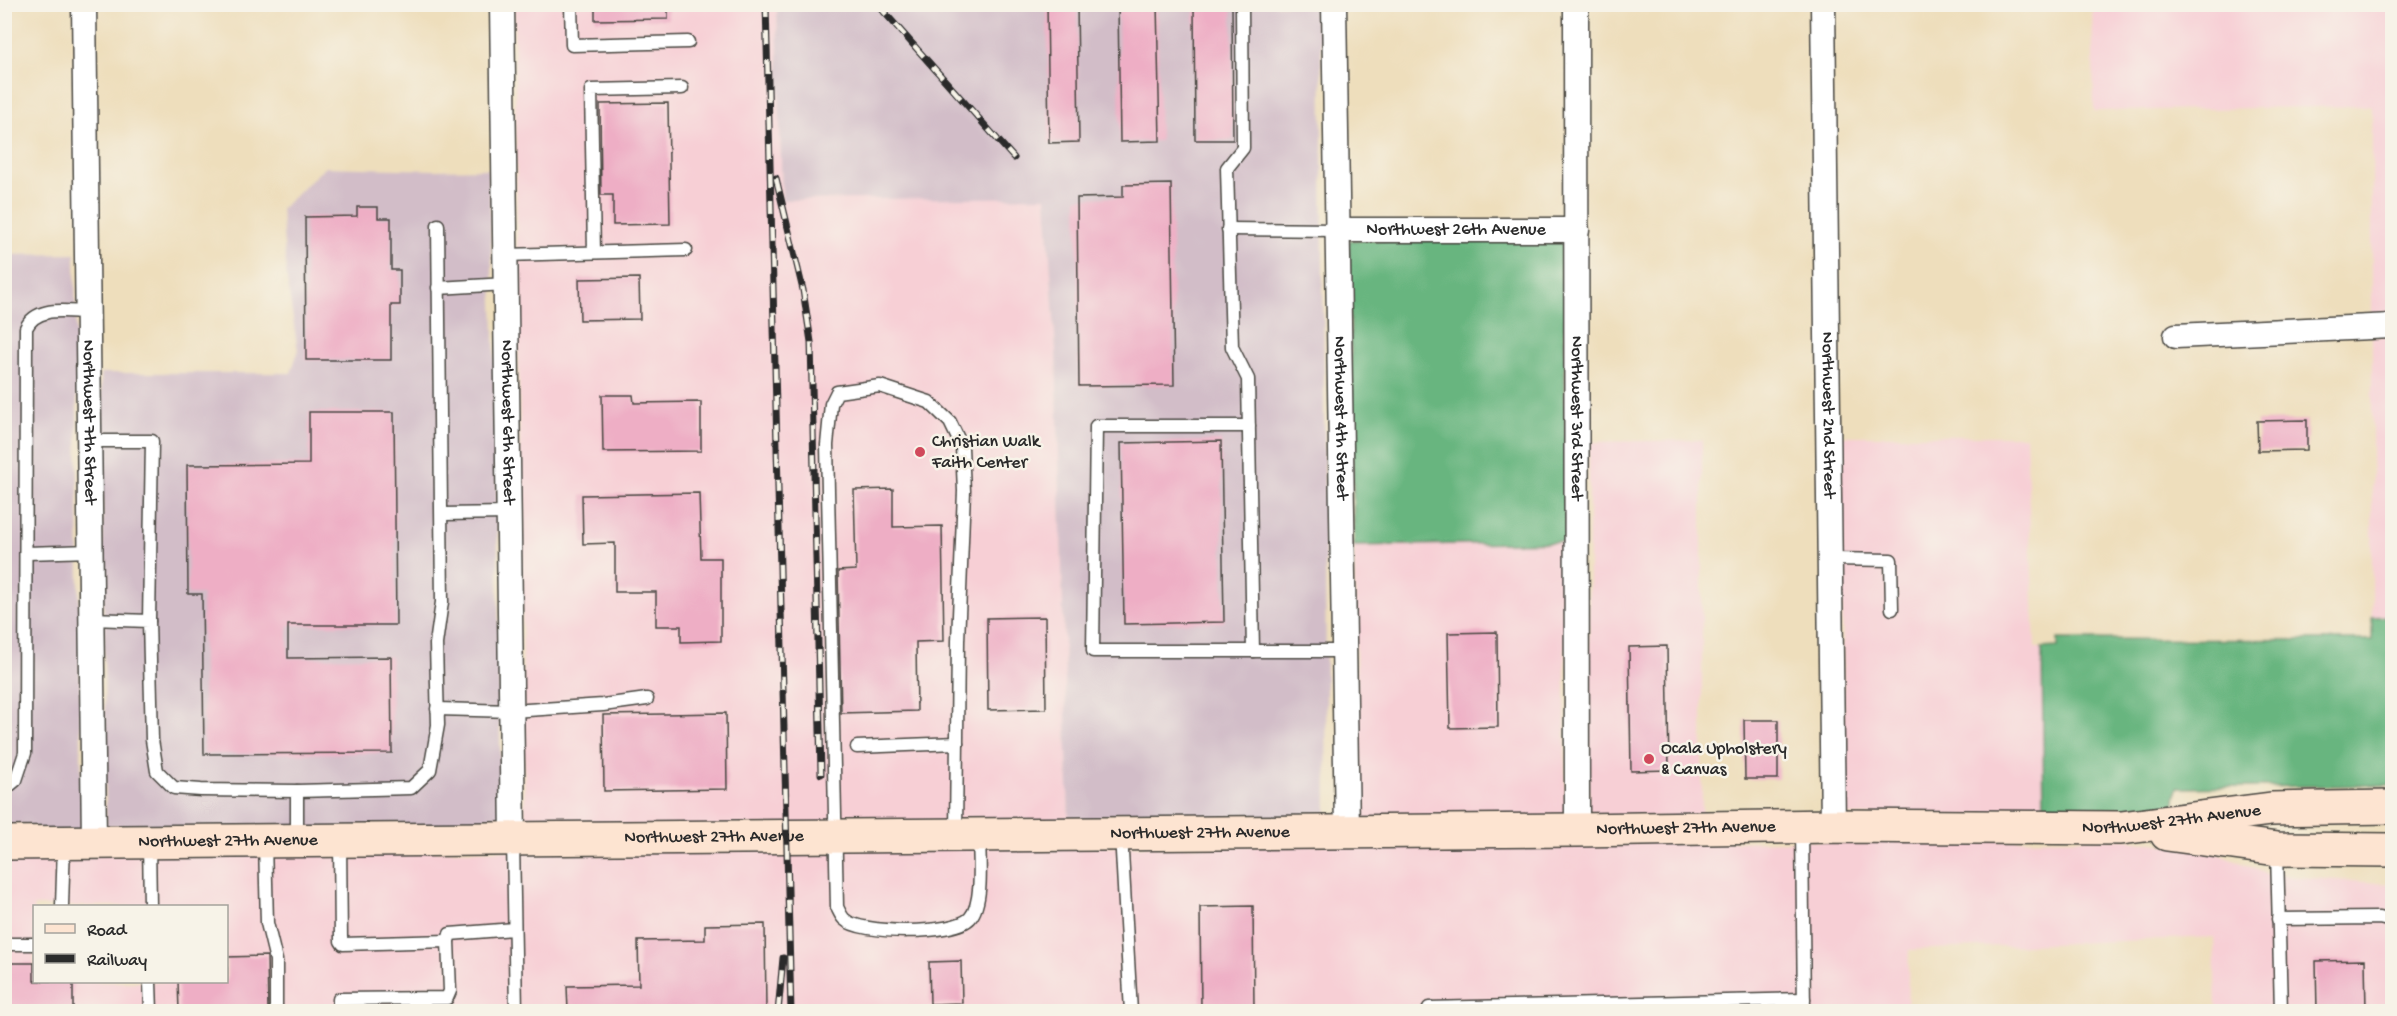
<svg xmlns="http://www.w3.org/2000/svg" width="2397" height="1016" font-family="'Gochi Hand',sans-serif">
	<rect width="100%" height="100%" fill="#f7f3e8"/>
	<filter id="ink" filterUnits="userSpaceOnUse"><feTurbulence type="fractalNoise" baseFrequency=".0167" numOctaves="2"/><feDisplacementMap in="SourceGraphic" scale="12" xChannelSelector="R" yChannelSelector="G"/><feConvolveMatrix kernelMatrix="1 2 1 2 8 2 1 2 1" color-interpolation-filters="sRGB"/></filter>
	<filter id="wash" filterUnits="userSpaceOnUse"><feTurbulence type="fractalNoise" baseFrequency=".008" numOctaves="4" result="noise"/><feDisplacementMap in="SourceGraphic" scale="24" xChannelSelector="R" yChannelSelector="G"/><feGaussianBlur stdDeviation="1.35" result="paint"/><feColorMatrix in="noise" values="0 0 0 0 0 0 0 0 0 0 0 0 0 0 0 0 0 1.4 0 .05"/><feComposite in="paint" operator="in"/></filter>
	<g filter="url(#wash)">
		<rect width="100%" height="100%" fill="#eedebc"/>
		<!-- built -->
		<g fill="#f7cfd5" fill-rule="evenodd">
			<polygon points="514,5 777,5 782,200 1046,196 1056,349 1069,823 525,828"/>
			<polygon points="2092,5 2392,5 2392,315 2372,316 2372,106 2094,111"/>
			<polygon points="2392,336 2392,616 2372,617 2372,337"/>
			<polygon points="1840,436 2026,436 2035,648 2042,648 2044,817 1845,815"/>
			<polygon points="1702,440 1702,817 1589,819 1589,442"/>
			<polygon points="1565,542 1565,819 1359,820 1354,546"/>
			<path d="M2120,839l94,12 55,24 123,9v127h-176l-2,-74 -305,13 -2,62 -1902,-1 -1,-157zM34,906h192v76h-192z"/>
		</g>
		<!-- industrial -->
		<g fill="#d2bdc8">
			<polygon points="777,5 1321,5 1327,821 1069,823 1056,349 1046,197 782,200"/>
			<polygon points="325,167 434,170 489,169 496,401 501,828 106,831 101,373 291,373 298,351 287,280 281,209"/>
			<polygon points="75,254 82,831 5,833 4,255"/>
		</g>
		<!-- forest -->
		<g fill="#67b57f" stroke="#497055" stroke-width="1.5">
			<polygon points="1349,240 1565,241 1565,542 1354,546"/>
			<polygon points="2392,616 2392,785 2177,788 2173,811 2044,817 2042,648 2058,647 2058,639 2372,640 2372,617"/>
		</g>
		<g id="blocks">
			<!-- building -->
			<g fill="#eeaec5">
				<polygon points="595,4 668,4 668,19 595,20"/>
				<polygon points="1047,4 1077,4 1079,142 1049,143"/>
				<polygon points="1118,4 1157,4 1160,141 1120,142"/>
				<polygon points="1194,4 1232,4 1233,140 1195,140"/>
				<polygon points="668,103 670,224 613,225 613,195 601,195 600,104"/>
				<polygon points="1171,184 1174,385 1079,386 1077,198 1123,197 1123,185"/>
				<polygon points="357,207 378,207 378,218 391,218 391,270 400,270 400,305 391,305 391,360 306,360 305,217 357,216"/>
				<polygon points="639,278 640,319 580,320 579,279"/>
				<polygon points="602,395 633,395 634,403 701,402 701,451 603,452"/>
				<polygon points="309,412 394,412 396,625 288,625 288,658 391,657 392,753 204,754 202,594 188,594 187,465 309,464"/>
				<polygon points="2307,420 2307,450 2258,451 2257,421"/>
				<polygon points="1221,441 1224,622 1124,624 1121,443"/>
				<polygon points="893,489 893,527 942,526 944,641 916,642 917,711 841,713 838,571 856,570 854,490"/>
				<polygon points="699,493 701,558 721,558 721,641 681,642 681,626 656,626 656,592 615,592 615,543 583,544 582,495"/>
				<polygon points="1045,617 1046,709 988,710 987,618"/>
				<polygon points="1497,632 1498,727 1450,728 1448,633"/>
				<polygon points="1667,646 1669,770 1631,771 1629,647"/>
				<polygon points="726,713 727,789 604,791 603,715"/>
				<polygon points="1744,720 1778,720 1778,779 1745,779"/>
				<polygon points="1253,906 1254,1011 1201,1011 1200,907"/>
				<polygon points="765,924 766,1011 568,1011 567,986 639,985 638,941 705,940 705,925"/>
				<polygon points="267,956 268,1011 179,1011 178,981 227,981 227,957"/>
				<polygon points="2365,960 2366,1011 2317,1011 2316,961"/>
				<polygon points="961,961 962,1003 930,1004 929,962"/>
				<polygon points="4,963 34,963 34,981 73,981 73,1011 4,1011"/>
			</g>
		</g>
	</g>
	<g filter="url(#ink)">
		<use href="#blocks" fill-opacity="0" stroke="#484641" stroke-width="1.5"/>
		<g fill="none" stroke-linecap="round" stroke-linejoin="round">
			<!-- service casing -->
			<g stroke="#484641" stroke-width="15">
				<g id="service">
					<polyline points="571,4 572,45 688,42"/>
					<polyline points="1242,4 1243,148 1227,168 1232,347 1248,379 1253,651"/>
					<polyline points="1228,229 1336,230"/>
					<polyline points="594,252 591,90 682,88"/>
					<polyline points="505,255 686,250"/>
					<polyline points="438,288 506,284"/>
					<polyline points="1249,426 1096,426 1093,651 1344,651"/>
					<polyline points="89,441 152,441 149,621"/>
					<polyline points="443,514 509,513"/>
					<polyline points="27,553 91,551"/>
					<polyline points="1830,559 1891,560 1892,609"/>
					<polyline points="91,619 149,621 152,740 157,771 174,788 201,790 297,791 297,840"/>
					<polyline points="437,709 512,711 603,705 647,699"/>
					<polyline points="857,747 957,743"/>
					<path d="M4,790l12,-10 9,-27 1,-425c11,-23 40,-16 62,-16"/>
					<polyline points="297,791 411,788 430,770 438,725 436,644 442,602 438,225"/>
					<polyline points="1802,827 1804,1012"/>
					<path d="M956,834l2,-193 6,-150 -2,-44 -12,-25 -21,-20 -49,-16 -43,6 -6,12 -4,41 10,462c2,4 4,9 7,12 16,16 111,16 126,-1 14,-16 9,-61 9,-82"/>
					<polyline points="1121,834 1131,1012"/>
					<polyline points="513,840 516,1012"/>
					<polyline points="340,841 341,941 343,944 448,941"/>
					<polyline points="149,842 150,906"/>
					<polyline points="265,842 267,923 276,960 276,1012"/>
					<polyline points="2277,851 2281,1012"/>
					<polyline points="62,906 64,843"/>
					<polyline points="2278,919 2379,918 2392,921"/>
					<polyline points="4,944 34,944"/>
					<polyline points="150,982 151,1012"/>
					<polyline points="339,1012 339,999 447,998 450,991 448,941 450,934 514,929"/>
					<polyline points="1429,1012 1429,1008 1804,999"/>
				</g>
			</g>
			<!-- minor casing -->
			<g stroke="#484641" stroke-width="27">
				<g id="minor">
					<path id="s1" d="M84,4l10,838"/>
					<path id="s2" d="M502,4l11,835"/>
					<path id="s3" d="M1334,4l13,827"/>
					<path id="s4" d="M1576,4l1,826"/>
					<path id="s5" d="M1823,4l10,822"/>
					<path id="s6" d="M1336,230h241"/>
					<polyline points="2176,336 2392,326"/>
				</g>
			</g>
			<!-- secondary casing -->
			<g stroke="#484641" stroke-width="36">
				<g id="secondary">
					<polyline points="2167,834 2277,849 2392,850"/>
					<path id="s7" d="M4,843l1573,-13 256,-4 288,2 150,-19 121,-2"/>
				</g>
			</g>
			<!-- service -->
			<use href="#service" stroke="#fff" stroke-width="12"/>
			<!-- minor -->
			<use href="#minor" stroke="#fff" stroke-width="24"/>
			<!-- secondary -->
			<use href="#secondary" stroke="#fde4d1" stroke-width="33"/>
			<!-- rail casing -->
			<g stroke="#2b2b2b" stroke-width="7">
				<g id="rail">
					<polyline points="766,4 791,1012"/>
					<polyline points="877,4 1014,158"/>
					<polyline points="776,178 803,290 811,342 821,774"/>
					<polyline points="778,1012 783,958"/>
				</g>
			</g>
			<!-- rail -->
			<use href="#rail" stroke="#f7f3e8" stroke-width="4.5" stroke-dasharray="14" stroke-linecap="butt"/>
		</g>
	</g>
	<!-- markers -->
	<g fill="#d1495b" stroke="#f7f3e8" stroke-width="2">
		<circle cx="920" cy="452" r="6"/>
		<circle cx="1649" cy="759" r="6"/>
	</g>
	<g text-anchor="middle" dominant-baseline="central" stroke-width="5" stroke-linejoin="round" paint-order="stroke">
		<!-- street labels -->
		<g font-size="18" fill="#2b2b2b" stroke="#f7f3e8">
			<text stroke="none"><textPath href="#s6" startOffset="120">Northwest 26th Avenue</textPath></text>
			<text stroke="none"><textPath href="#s5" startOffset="411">Northwest 2nd Street</textPath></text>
			<text stroke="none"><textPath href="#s4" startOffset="414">Northwest 3rd Street</textPath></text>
			<text stroke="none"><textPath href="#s3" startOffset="414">Northwest 4th Street</textPath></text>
			<text stroke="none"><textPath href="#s2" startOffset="418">Northwest 6th Street</textPath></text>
			<text stroke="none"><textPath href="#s1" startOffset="418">Northwest 7th Street</textPath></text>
			<text stroke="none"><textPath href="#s7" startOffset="2168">Northwest 27th Avenue</textPath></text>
			<text stroke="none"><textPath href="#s7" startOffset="1682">Northwest 27th Avenue</textPath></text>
			<text stroke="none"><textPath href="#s7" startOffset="1196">Northwest 27th Avenue</textPath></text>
			<text stroke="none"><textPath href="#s7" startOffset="710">Northwest 27th Avenue</textPath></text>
			<text stroke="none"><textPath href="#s7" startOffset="224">Northwest 27th Avenue</textPath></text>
		</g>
		<!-- poi labels -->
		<g font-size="18" fill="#2b2b2b" stroke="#f7f3e8" text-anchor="start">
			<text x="932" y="442">Christian Walk<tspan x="932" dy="21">Faith Center</tspan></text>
			<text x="1661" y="749">Ocala Upholstery<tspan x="1661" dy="21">&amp; Canvas</tspan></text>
		</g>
	</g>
	<!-- margin -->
	<rect width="2397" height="1016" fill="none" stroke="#f7f3e8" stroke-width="24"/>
	<!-- legend -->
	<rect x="33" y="905" width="195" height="78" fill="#f7f3e8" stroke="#a5a39c" stroke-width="1.5"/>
	<rect x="45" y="924" width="30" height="9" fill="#fde4d1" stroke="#a5a39c" stroke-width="1.5"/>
	<text x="87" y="935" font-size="18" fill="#2b2b2b">Road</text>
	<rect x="45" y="954" width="30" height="9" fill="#2b2b2b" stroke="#a5a39c" stroke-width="1.5"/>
	<text x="87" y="965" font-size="18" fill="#2b2b2b">Railway</text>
</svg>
